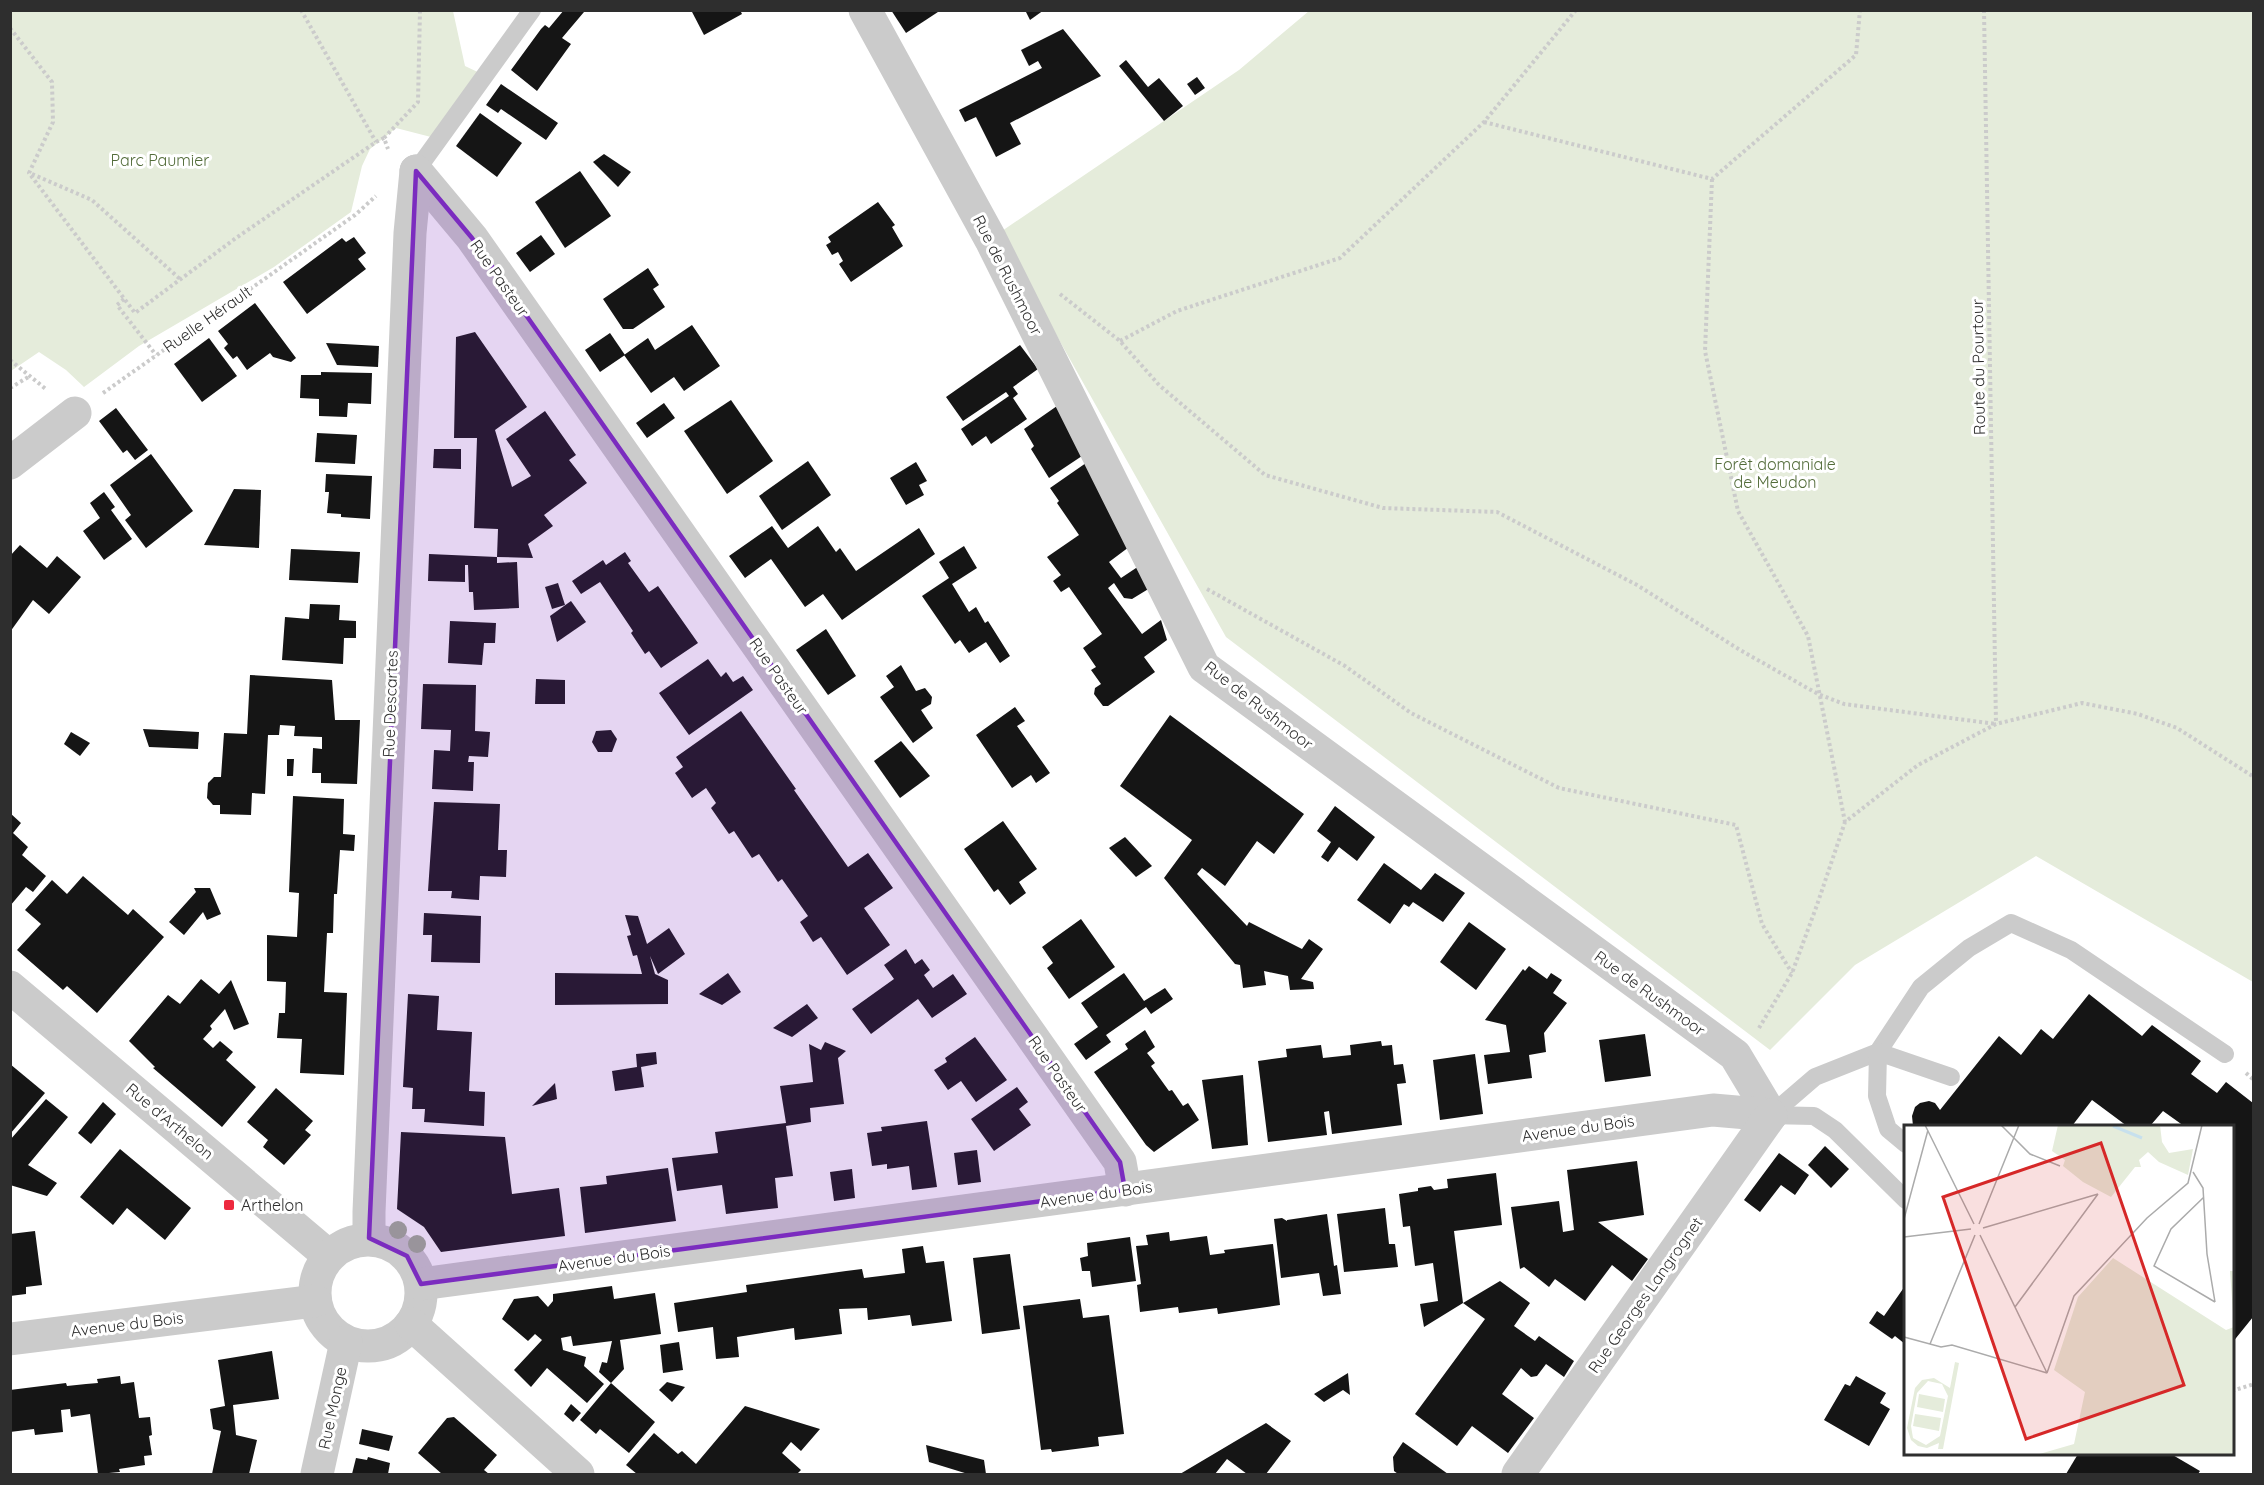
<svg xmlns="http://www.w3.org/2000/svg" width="2264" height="1485" font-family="Quicksand,sans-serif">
	<rect width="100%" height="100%" fill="#fff"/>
	<!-- green -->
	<g fill="#e5ecdb">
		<polygon points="11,11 453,11 465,66 484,75 431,137 396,128 370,149 362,166 351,212 274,267 139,346 84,387 66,370 39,352 11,371"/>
		<polygon points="1309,11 2253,11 2253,982 2036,856 1855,965 1770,1050 1226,637 999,233 1239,70"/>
	</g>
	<!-- building -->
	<g fill="#151515">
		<polygon points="564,10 584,12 562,38 571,44 537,91 511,70 541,29 545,25 549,28"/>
		<polygon points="691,10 740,10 742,14 704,35"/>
		<polygon points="891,10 941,10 906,33"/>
		<polygon points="1025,10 1044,10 1030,20"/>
		<polygon points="1063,29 1101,76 1010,123 1021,144 996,157 976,117 965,122 959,110 1042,68 1038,61 1029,66 1021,50"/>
		<polygon points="1126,60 1148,87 1159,78 1183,106 1164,121 1119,66"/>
		<polygon points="1197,77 1205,88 1195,95 1187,84"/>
		<polygon points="501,84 558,123 546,140 501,109 498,113 486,105"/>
		<polygon points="480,113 522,143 497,177 456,146"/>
		<polygon points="604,154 631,172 618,187 593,162"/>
		<polygon points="580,171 611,216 565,248 535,202"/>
		<polygon points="878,202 895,225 892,227 903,246 851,282 839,264 843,261 838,252 832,255 826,245 831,242 828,237"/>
		<polygon points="541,235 555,254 530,272 516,253"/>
		<polygon points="354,237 366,253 358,259 366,269 307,314 283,282 342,238 346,242"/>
		<polygon points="648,268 659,285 653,289 665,307 633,329 623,329 603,299"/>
		<polygon points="255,303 296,358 291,362 273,357 270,353 247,370 237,356 233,359 224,348 228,344 218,331"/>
		<polygon points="692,325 720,366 684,391 674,377 651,393 624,355 648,338 655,350"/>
		<polygon points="475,332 527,407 495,430 512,487 531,476 506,439 545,411 576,455 569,460 587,483 544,515 553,526 528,544 533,558 497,557 498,529 474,528 477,438 454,438 456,337"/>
		<polygon points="610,333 625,355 600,372 585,350"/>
		<polygon points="209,338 237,376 202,402 174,364"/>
		<polygon points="326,343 379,346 378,367 337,365"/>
		<polygon points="1020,345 1038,369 1013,387 1018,394 1013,398 1027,419 991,444 986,436 972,446 961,429 1009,396 1006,392 963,421 946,397"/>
		<polygon points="321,372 372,373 371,404 348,403 347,417 319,416 319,399 300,398 301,375 321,375"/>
		<polygon points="731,400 773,461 727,494 684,431"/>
		<polygon points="664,403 675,418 647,438 636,423"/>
		<polygon points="1057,406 1082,456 1049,478 1031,449 1034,446 1024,429"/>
		<polygon points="116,408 148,450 135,460 127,450 123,453 99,421"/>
		<polygon points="317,433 357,435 355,464 315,462"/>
		<polygon points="434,449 461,449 461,469 433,468"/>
		<polygon points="151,454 193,511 146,548 125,520 131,515 110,485"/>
		<polygon points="808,461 831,495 782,530 759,496"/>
		<polygon points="916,462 927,481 919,485 924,495 906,505 890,478"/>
		<polygon points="1086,463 1129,547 1109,562 1121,578 1139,566 1150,588 1132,599 1124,598 1114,583 1108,588 1142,634 1161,620 1167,640 1144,657 1155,672 1108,706 1103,706 1094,694 1095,688 1101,684 1091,670 1096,667 1083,648 1102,634 1069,587 1061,592 1053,581 1061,575 1047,557 1079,535 1057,503 1059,501 1050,488"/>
		<polygon points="326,474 372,476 370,519 341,517 341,514 327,513 329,492 325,492"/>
		<polygon points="234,489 261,490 259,548 204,545"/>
		<polygon points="104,492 115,507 111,510 132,539 104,560 83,531 100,518 90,503"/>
		<polygon points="772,526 788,548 818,526 836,552 840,548 856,571 919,528 935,554 842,620 823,594 805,607 771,559 745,578 729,556"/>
		<polygon points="20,545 47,568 57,556 81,577 49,614 33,600 10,632 10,556"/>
		<polygon points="964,546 977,568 952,584 969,612 976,607 985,623 988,621 1010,656 1000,663 986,642 969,653 960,640 955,644 922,596 949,578 939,562"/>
		<polygon points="291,549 360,552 358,583 289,580"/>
		<polygon points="625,552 631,561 628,563 649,592 658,586 698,643 661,668 649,651 645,654 631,633 633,631 600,582 581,594 572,581 603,560 606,565"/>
		<polygon points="429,554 497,557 497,563 517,562 519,608 474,610 473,592 469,592 468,565 465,565 465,582 428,581"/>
		<polygon points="558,583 565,605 552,609 545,587"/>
		<polygon points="571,601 586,622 557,642 550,616"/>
		<polygon points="310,604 340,605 339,620 356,621 356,638 344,638 343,664 282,660 285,617 309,619"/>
		<polygon points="450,621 496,623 495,643 484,643 482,665 448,663"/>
		<polygon points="826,629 856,676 828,695 796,650"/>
		<polygon points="708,659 721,677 726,672 733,682 743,676 753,690 689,735 659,693"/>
		<polygon points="901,665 916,691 925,688 932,697 931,704 921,710 933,728 913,743 880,697 894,687 886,676"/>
		<polygon points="250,675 332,680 335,720 360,720 357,784 321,783 321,773 312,773 313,748 322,749 322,737 294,736 295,726 280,725 279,735 268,735 265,794 252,793 251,815 220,814 220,805 213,805 207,798 208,783 214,777 221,777 224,733 247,734"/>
		<polygon points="536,679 565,680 565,704 535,704"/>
		<polygon points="423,684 476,685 475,731 490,732 488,757 469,756 468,762 474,762 473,791 432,789 434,750 450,751 451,730 421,729"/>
		<polygon points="1015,707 1025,721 1017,726 1050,773 1036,783 1031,775 1012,788 976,735"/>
		<polygon points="741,711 796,789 794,790 848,867 868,853 893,888 864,908 890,945 847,975 821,937 813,942 800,922 808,916 782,879 778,882 759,854 752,858 734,831 729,834 711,808 716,803 706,788 692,798 675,773 683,767 676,757"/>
		<polygon points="1170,715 1304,814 1274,854 1257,841 1225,886 1202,868 1197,874 1247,926 1249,922 1302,949 1309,939 1323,949 1301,979 1313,982 1314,989 1290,990 1288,976 1264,971 1266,985 1243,988 1240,965 1235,964 1164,878 1192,840 1120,786"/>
		<polygon points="143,729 199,732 198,749 149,747"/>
		<polygon points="611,730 617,739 612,752 598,752 592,742 596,731"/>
		<polygon points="71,732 90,743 80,756 64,744"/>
		<polygon points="901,741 930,776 900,798 874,761"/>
		<polygon points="287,759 294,759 293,776 287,776"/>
		<polygon points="293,796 344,799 343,834 355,835 354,851 340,850 337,894 334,894 333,933 327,933 324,992 347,993 344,1075 300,1073 302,1039 277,1038 279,1013 285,1013 286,982 267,981 267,935 297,937 299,893 289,892"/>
		<polygon points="434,802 500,804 498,850 507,850 506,877 480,876 479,900 451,898 452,891 428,891"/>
		<polygon points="1335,806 1375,837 1357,861 1339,847 1328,862 1321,857 1331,842 1317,831"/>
		<polygon points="10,813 21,823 13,833 28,847 22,855 46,876 33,892 26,887 10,906"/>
		<polygon points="1003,821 1037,869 1019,882 1026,893 1010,905 998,889 994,892 964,849"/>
		<polygon points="1125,837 1152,866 1136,877 1109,848"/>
		<polygon points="1384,863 1421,890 1435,873 1465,893 1443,922 1413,902 1409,907 1404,904 1390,924 1357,900"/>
		<polygon points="83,876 128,915 133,909 164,937 97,1013 67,986 63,990 17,950 41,924 25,910 52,880 67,894"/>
		<polygon points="194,888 210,888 221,914 207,920 203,912 184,935 169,922 196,892"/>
		<polygon points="424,913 481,916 480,963 431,962 432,935 423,935"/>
		<polygon points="625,915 638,916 647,944 669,928 685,954 658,974 650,956 655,974 668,980 668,1004 555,1005 555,973 642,974 637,955 633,956 627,936 631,935"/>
		<polygon points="1081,919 1115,967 1069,999 1047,968 1053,963 1042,947"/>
		<polygon points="1469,922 1506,949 1476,990 1440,962"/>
		<polygon points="906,949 915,964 922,959 930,970 924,975 933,988 953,974 967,994 932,1018 918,999 871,1034 852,1009 894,979 884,965"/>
		<polygon points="1529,966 1547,979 1551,973 1562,980 1553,993 1567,1003 1544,1033 1546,1052 1529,1055 1532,1078 1488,1084 1484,1055 1510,1052 1506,1025 1485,1020 1523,969 1525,971"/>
		<polygon points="728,973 741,992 722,1005 699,994"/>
		<polygon points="1124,973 1144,1001 1165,988 1173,999 1151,1014 1146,1007 1106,1035 1111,1042 1086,1060 1074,1044 1098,1027 1081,1003"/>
		<polygon points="201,979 219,994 231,980 249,1024 234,1030 225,1009 210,1026 212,1029 203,1039 213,1048 220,1041 233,1052 226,1060 256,1087 222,1127 153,1068 155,1067 129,1041 168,995 180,1004"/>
		<polygon points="408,994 439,996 437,1030 472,1032 469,1091 485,1092 484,1126 424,1122 425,1109 412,1109 413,1088 403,1087"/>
		<polygon points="2089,994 2142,1036 2152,1025 2201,1061 2191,1074 2217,1093 2226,1082 2253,1103 2253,1317 2232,1343 2232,1126 2184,1126 2163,1111 2150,1126 2127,1126 2092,1100 2072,1126 1913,1126 1912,1116 1915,1107 1920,1103 1929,1101 1935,1103 1940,1110 1999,1036 2021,1055 2041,1029 2053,1039"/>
		<polygon points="807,1004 818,1018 792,1037 773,1028"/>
		<polygon points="1145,1030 1155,1047 1147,1053 1155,1063 1151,1066 1169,1091 1172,1090 1183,1106 1188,1103 1199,1120 1154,1152 1146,1145 1094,1072 1128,1049 1125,1044"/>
		<polygon points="1645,1034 1651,1076 1605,1082 1599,1040"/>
		<polygon points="975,1037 1007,1080 976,1102 961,1081 948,1090 934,1070 947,1062 945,1058"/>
		<polygon points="1381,1041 1382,1046 1392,1045 1394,1065 1403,1064 1406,1083 1397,1084 1402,1125 1332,1134 1329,1111 1324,1112 1327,1135 1268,1142 1258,1061 1287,1057 1286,1049 1321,1045 1323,1058 1351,1055 1350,1045"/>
		<polygon points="825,1042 846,1051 838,1058 844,1104 810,1108 811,1122 786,1126 793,1176 775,1178 778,1208 726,1214 722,1185 677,1191 672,1158 718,1153 715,1132 786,1123 780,1086 813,1082 809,1044 821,1050"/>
		<polygon points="656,1052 657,1064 641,1067 644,1087 615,1091 612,1071 637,1067 636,1054"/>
		<polygon points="1475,1054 1483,1114 1440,1120 1433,1060"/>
		<polygon points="10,1064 45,1093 10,1134"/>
		<polygon points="1243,1075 1248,1145 1212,1149 1202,1080"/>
		<polygon points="555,1083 557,1099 532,1106"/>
		<polygon points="1017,1087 1028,1102 1019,1109 1031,1125 994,1151 971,1119"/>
		<polygon points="276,1088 313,1121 305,1130 311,1135 284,1165 263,1147 268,1140 247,1122"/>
		<polygon points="46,1099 68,1117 28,1165 57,1183 47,1196 10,1185 10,1140"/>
		<polygon points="103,1102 116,1114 91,1144 78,1133"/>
		<polygon points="927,1121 937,1187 912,1190 909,1166 887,1169 887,1164 872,1166 867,1133 882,1131 881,1127"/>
		<polygon points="401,1132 505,1137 512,1194 559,1188 565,1236 441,1252 424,1227 397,1209"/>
		<polygon points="1825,1146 1849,1169 1831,1188 1808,1165"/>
		<polygon points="120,1149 191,1208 165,1240 127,1208 113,1225 80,1197"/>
		<polygon points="977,1150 981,1182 958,1185 954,1153"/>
		<polygon points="1779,1153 1809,1175 1795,1195 1781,1185 1760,1212 1744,1200"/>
		<polygon points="1637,1161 1644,1215 1598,1222 1648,1259 1632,1281 1612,1265 1585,1301 1555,1279 1549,1287 1524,1267 1520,1269 1511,1207 1559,1201 1563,1232 1574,1230 1567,1170"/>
		<polygon points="668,1168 676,1221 585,1233 580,1187 607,1184 606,1176"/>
		<polygon points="852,1169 855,1198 834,1201 830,1172"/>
		<polygon points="1496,1173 1502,1225 1454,1231 1463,1303 1424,1327 1420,1304 1438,1301 1433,1263 1415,1266 1410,1226 1403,1227 1399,1194 1418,1191 1418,1188 1431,1186 1434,1190 1448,1188 1447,1179"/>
		<polygon points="1385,1208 1389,1244 1395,1244 1398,1267 1344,1272 1337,1214"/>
		<polygon points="1327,1214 1334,1266 1337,1265 1341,1294 1323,1296 1319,1273 1281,1278 1274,1219 1282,1218 1287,1221 1287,1220"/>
		<polygon points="35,1231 42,1285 26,1287 26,1294 10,1296 10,1234"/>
		<polygon points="1169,1232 1170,1241 1207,1236 1210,1255 1225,1253 1224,1250 1273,1244 1280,1305 1218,1314 1217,1308 1179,1313 1178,1307 1140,1312 1137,1285 1141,1284 1136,1246 1148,1245 1146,1235"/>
		<polygon points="1130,1237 1136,1281 1092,1287 1090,1271 1082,1271 1080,1258 1088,1256 1087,1243"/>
		<polygon points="923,1246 926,1263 944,1261 952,1321 912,1326 910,1315 868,1320 867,1308 839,1309 842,1334 795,1340 794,1328 737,1337 739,1357 716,1359 713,1327 678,1332 674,1303 747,1292 746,1285 846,1271 862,1269 864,1278 905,1273 902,1249"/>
		<polygon points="1010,1254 1020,1329 982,1334 973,1258"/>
		<polygon points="1500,1281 1530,1303 1514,1326 1535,1341 1539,1336 1574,1361 1564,1377 1546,1364 1537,1376 1531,1377 1521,1368 1502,1394 1534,1418 1508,1453 1472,1426 1457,1446 1415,1414 1485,1319 1463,1303"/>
		<polygon points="612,1286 614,1299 655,1293 661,1334 620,1340 624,1369 611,1383 599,1372 602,1362 607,1363 612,1341 573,1346 571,1336 561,1338 563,1350 586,1357 584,1366 604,1384 587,1403 547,1368 531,1387 514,1370 542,1340 535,1334 528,1341 502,1319 514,1299 538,1296 548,1307 553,1301 553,1294"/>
		<polygon points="1905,1286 1905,1344 1895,1336 1892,1339 1869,1323 1877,1311 1884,1316"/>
		<polygon points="1080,1299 1083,1318 1109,1315 1124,1434 1098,1437 1099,1446 1052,1452 1051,1449 1041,1450 1023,1306"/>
		<polygon points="679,1342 683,1370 663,1373 660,1345"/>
		<polygon points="272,1351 279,1399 233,1405 236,1435 257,1440 249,1474 212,1474 221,1431 213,1429 210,1409 225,1406 218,1360"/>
		<polygon points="1348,1373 1350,1395 1343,1390 1324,1402 1314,1394"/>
		<polygon points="120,1376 121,1384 134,1382 139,1418 150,1417 152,1435 149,1436 152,1455 144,1456 145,1465 119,1469 120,1472 98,1474 90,1414 71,1417 70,1409 61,1410 63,1432 35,1435 34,1429 10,1432 10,1390 66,1383 67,1386 86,1384 98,1383 97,1379"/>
		<polygon points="1856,1376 1886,1393 1880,1403 1890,1409 1869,1446 1824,1420 1845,1384 1850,1386"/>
		<polygon points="667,1382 685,1387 672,1402 659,1390"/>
		<polygon points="611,1383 655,1422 629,1453 600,1429 596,1434 580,1420"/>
		<polygon points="571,1404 581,1413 573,1422 564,1414"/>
		<polygon points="745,1406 820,1429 801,1451 791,1442 782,1453 801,1470 797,1474 637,1474 626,1465 654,1433 678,1454 682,1451 696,1464"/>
		<polygon points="454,1417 497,1455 484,1470 489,1474 442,1474 418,1453 447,1418"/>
		<polygon points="1266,1423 1291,1441 1266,1474 1247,1474 1227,1459 1215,1474 1180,1474"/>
		<polygon points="362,1429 393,1436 389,1451 359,1444"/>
		<polygon points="1403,1442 1448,1474 1398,1474 1394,1471 1393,1457"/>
		<polygon points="926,1445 984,1460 986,1474 968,1474 929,1462"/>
		<polygon points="2078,1454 2171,1454 2200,1471 2198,1474 2066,1474"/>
		<polygon points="368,1457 390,1463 388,1474 352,1474 356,1458 367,1460"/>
	</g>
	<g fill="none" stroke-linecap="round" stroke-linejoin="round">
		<!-- path -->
		<g stroke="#cbcbcb" stroke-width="4" stroke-dasharray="3 3" stroke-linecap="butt">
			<polyline points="301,10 376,142"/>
			<polyline points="1984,10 1996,724"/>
			<polyline points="10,28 52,82 53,122 29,173 135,313 236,238 376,142 384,138 388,149"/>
			<polyline points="1484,122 1712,179 1856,55 1860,10"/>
			<polyline points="384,138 418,102 420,10"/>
			<polyline points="32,174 92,200 181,280"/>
			<polyline points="1712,179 1705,351 1738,511 1808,636 1845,822"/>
			<polyline points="1060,294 1120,341 1159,385 1265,475 1383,508 1497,512 1637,585 1740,650 1818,694 1844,704 1996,724"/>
			<polyline points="124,299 117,305 156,355"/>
			<polyline points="1120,341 1177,311 1340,258 1484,122 1576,10"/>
			<polyline points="10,360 47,390"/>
			<polyline points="10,388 30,376"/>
			<polyline points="103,393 355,215 376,196"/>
			<polyline points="1207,589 1345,666 1411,713 1559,788 1736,825 1762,924 1792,973"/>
			<polyline points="1759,1028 1792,973 1817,905 1845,822 1918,765 1996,724 2082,703 2138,714 2177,728 2254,777"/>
			<polyline points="2246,1073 2254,1080"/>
			<polyline points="2232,1391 2254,1384"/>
		</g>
		<!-- service -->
		<g stroke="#cbcbcb" stroke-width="18">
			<polyline points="416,171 532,10"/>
			<polyline points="1771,1115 1815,1077 1878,1052 1921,987 1969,948 2011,923 2071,950 2225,1054"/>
			<polyline points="1771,1115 1814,1116 1835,1130 1906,1200"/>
			<polyline points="1906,1144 1888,1129 1877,1096 1878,1052 1951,1077"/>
		</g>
		<!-- minor -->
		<g stroke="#cbcbcb" stroke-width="33">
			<polyline points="865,10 991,240 1204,667 1735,1055 1771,1115"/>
			<polyline points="416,171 472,238 1120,1162 1125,1190"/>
			<polyline points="10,463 75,413"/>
			<polyline points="10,987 329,1256"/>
			<polyline points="369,1238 369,1212 410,233 416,171"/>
			<circle cx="368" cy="1293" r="53"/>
			<polyline points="421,1284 1713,1110 1771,1115"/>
			<polyline points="411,1324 578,1474"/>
			<polyline points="10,1339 315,1301"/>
			<polyline points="317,1474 346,1342"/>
			<polyline points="1518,1474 1771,1115"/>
		</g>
	</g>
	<!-- trees -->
	<g fill="#a0ae93">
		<circle cx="398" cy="1230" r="9"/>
		<circle cx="417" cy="1244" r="9"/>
	</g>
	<!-- marked area -->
	<path fill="#7b2cbf" fill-opacity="0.2" stroke="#7b2cbf" stroke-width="4.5" stroke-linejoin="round" d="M416,171l56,67 648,924 5,28 -704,94 -14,-28 -38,-18z"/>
	<!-- markers -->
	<rect fill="#ed293e" stroke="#fff" stroke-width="2" x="223" y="1199" width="12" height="12" rx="3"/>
	<g text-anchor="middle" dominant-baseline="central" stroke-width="6" stroke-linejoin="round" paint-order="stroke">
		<!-- park labels -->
		<g font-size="16" fill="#536c3a" stroke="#fff">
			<text x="160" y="160">Parc Paumier</text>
			<text x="1775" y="464">Forêt domaniale<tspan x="1775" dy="18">de Meudon</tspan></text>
		</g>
		<!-- street labels -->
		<g font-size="16" fill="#2e2e2e" stroke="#fff">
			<text transform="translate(1008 275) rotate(63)">Rue de Rushmoor</text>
			<text transform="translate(500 278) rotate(55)">Rue Pasteur</text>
			<text transform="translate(207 319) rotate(-35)">Ruelle Hérault</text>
			<text transform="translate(1978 367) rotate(-91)">Route du Pourtour</text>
			<text transform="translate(779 676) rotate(55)">Rue Pasteur</text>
			<text transform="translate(390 704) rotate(-88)">Rue Descartes</text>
			<text transform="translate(1259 705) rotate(38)">Rue de Rushmoor</text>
			<text transform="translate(1650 993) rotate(36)">Rue de Rushmoor</text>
			<text transform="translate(1058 1074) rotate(55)">Rue Pasteur</text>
			<text transform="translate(170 1121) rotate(40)">Rue d'Arthelon</text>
			<text transform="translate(1578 1128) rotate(-8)">Avenue du Bois</text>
			<text transform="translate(1096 1194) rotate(-8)">Avenue du Bois</text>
			<text transform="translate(614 1258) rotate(-8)">Avenue du Bois</text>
			<text transform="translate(1645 1295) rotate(-55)">Rue Georges Langrognet</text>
			<text transform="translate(127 1324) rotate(-7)">Avenue du Bois</text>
			<text transform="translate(332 1408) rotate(-78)">Rue Monge</text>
		</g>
		<!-- poi labels -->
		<g font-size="16" fill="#2e2e2e" stroke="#fff" text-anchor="start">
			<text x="241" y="1205">Arthelon</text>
		</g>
	</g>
	<!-- overview -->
	<g transform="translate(1904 1125)">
		<rect width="330" height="330" fill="#fff"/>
		<path d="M154,0h102l2,17 7,11 24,-4 -5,26 -29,-13 -11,-10 -9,8 2,7h-6l-24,30 -28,-15 -20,-16 2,-6 -13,-9zM209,133l113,72 8,-3 -4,-56h4v184h-198l38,-11 11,-52 -31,-22 24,-73zM51,237l4,1 -16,86h-5l1,-6 -12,5 -9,-2 -7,-6 -4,-12 8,-40 7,-8 12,-2 16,10zM24,256l14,3 6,12 -8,40 -14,9 -13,-7 -2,-12 6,-33zM15,269l26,5 -2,13 -26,-5zM11,289l26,4 -2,13 -26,-5z" fill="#e5ecdb" fill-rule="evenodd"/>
		<path fill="none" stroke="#c7e0ed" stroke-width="3" d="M209,1l29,12"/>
		<path fill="none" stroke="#ababab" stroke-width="1.5" d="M21,0l49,99M97,0l29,29 30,12M289,47l10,16 4,66 8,48M300,72l-33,32 -17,37 61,36M0,94l24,-89M75,99l40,-99M79,103l115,-34M76,110l67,138M0,112l67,-8M111,182l83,-113M0,212l37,10 11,-2 95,28M26,219l45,-109M143,248l27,-77 73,-78 41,-35 14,-58"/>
		<path fill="#d62828" fill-opacity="0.15" stroke="#d62828" stroke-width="3" d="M197,18l83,242 -158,54 -83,-242z"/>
		<rect width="330" height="330" fill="none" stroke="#2e2e2e" stroke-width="3"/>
	</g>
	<!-- border -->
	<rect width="2264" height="1485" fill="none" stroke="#2e2e2e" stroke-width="24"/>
</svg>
